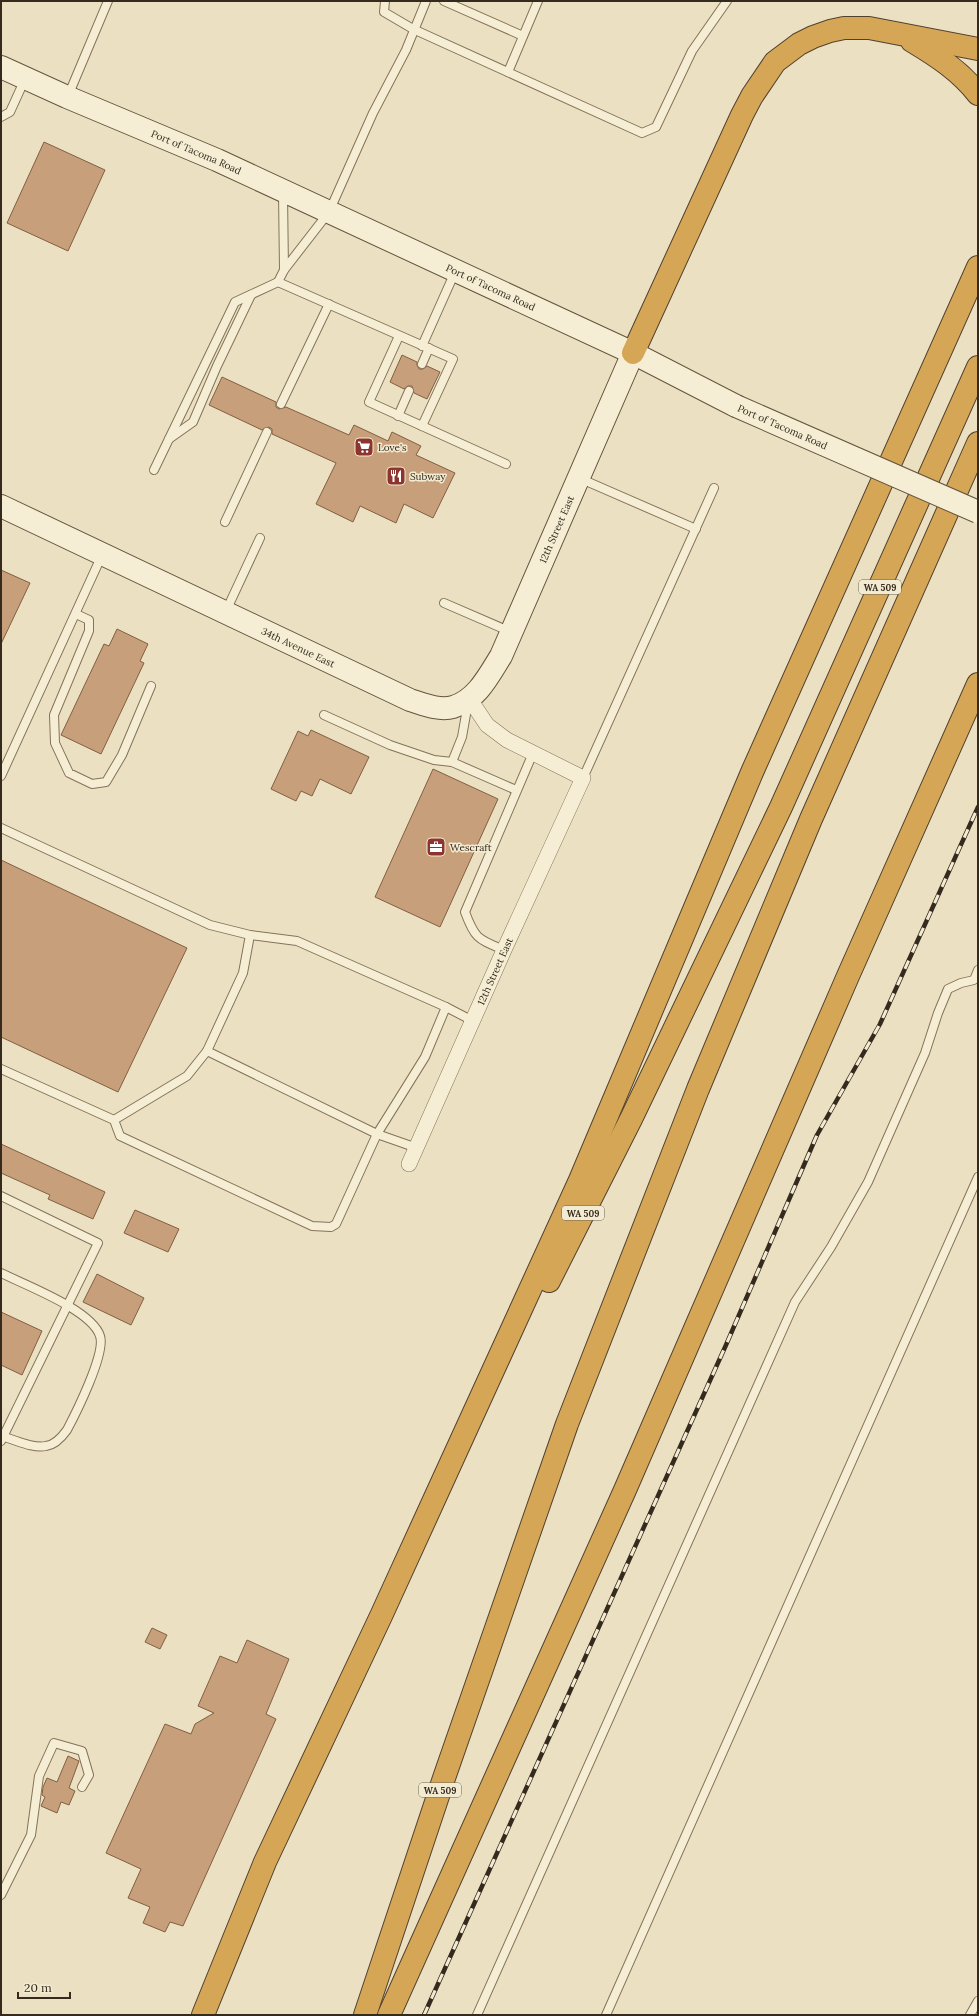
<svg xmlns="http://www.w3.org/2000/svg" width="979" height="2016" font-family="Lora,serif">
	<rect width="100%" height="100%" fill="#ebe1c2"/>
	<!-- building -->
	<g fill="#c79f7a" stroke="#815f42">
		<polygon points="44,142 105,170 68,251 7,223"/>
		<polygon points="402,355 417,362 417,365 419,369 423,369 427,366 440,372 427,399 414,393 412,386 408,386 404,389 390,382"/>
		<polygon points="222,377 276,402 276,407 279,409 286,407 349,435 354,425 388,441 392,432 421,446 416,455 455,473 433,518 404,504 396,523 360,506 353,522 316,504 336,463 272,434 272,429 269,427 262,430 209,405"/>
		<polygon points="1,570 30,583 1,644"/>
		<polygon points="117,629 148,644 140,661 144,663 101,754 61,735 104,644 109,646"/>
		<polygon points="311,730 369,757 351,794 320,779 312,796 301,791 296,801 271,789 298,731 308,736"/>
		<polygon points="433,769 498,799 440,927 375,897"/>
		<polygon points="1,860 187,948 118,1092 1,1037"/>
		<polygon points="1,1144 105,1192 93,1219 48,1199 50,1195 1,1173"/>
		<polygon points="135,1210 179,1229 168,1252 124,1233"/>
		<polygon points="97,1274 144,1298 131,1325 83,1302"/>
		<polygon points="1,1312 42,1331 22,1375 1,1365"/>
		<polygon points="152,1628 167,1635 160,1649 145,1642"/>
		<polygon points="247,1640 289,1659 266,1714 276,1719 183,1926 170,1922 165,1932 143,1923 150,1907 128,1898 141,1869 106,1853 165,1724 191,1734 195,1724 214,1713 198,1706 220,1656 237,1663"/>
		<polygon points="68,1756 79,1761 69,1788 75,1791 69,1805 61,1802 57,1813 41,1806 45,1797 42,1795 43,1787 47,1778 57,1782"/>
	</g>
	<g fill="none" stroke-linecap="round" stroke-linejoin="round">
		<!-- lane casing -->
		<g stroke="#83735a" stroke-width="10">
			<g id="lane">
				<polyline points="385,1 384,12 413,29 642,133 656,127 692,51 727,1"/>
				<polyline points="444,1 523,36"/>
				<polyline points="508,72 538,1"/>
				<polyline points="68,96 108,1"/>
				<polyline points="1,117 10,112 25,79"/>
				<polyline points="283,193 284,270"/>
				<polyline points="399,336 369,402 506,464"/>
				<polyline points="422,346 455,272"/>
				<polyline points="422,364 429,348"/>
				<polyline points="281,404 329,304"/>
				<polyline points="398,416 409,391"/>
				<polyline points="422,426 453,359 278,282 284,270 329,212 373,113 406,50 426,1"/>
				<polyline points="169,439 193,422 217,366 251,295"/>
				<polyline points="154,470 235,302 278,282"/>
				<polyline points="579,478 696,529"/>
				<polyline points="225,522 267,432"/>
				<polyline points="444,603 511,632"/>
				<polyline points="226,611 260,538"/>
				<polyline points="76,614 89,620 89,631 54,715 55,743 69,773 92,784 106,782 122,755 151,686"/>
				<polyline points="324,715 390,745 434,760 452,762 516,790"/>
				<polyline points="452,762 462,737 468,703"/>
				<polyline points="1,776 102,555"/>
				<polyline points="583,778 714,488"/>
				<polyline points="1,828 210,925 250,935 297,941 446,1007 425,1057 377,1134 336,1224 331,1227 312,1226 120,1136 114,1120 1,1069"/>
				<path d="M504,950c-26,-11 -29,-11 -39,-38l68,-159"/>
				<polyline points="446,1007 473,1021"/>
				<polyline points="207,1051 377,1134 417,1148"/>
				<polyline points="114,1120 187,1076 207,1051 243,973 250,935"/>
				<polyline points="1,1196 98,1243 1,1441"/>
				<path d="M1,1273c24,12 91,37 99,63 6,17 -24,77 -33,94 -5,7 -13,15 -21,16 -13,3 -30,-6 -42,-9"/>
				<polyline points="1,1895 31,1835 39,1776 54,1743 82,1751 89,1775 82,1787"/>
				<polyline points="477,2015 795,1302 831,1247 868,1182 925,1053 938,1013 948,989 961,983 974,980 978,970"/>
				<polyline points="606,2015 978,1177"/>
				<polyline points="970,2015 978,2001"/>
			</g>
		</g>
		<!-- street casing -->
		<g stroke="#83735a" stroke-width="16">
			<g id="street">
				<path id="s1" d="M409,1164l95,-214 79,-172 -76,-38 -20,-15 -18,-27"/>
			</g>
		</g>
		<!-- secondary casing -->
		<g stroke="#65543d" stroke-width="24">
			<g id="secondary">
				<path id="s2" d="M1,67l66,30 150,63 416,193 103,53"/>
				<path id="s3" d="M1,506l409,194c13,4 29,11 43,7 24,-7 36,-32 48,-51l132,-303"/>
			</g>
		</g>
		<!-- highway casing -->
		<g stroke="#51412e" stroke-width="24">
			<g id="highway">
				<path d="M912,41c25,15 48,30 66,53"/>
				<polyline points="633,353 742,115 752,96 775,62 799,44 813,37 830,31 844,28 869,28 978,49"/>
				<polyline points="549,1281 631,1119 781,807 978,367"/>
				<polyline points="203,2015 265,1862 381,1616 580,1180 753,770 978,267"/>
				<polyline points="365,2015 444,1778 567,1424 698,1089 811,819 978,443"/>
				<polyline points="389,2015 625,1490 848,976 978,684"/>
			</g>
		</g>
		<!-- lane -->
		<use href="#lane" stroke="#f6eed4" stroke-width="8"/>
		<!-- street -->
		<use href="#street" stroke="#f6eed4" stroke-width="15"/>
		<!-- secondary -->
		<use href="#secondary" stroke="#f6eed4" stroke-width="22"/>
		<!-- highway -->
		<use href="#highway" stroke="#d6a657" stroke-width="22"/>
		<!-- rail casing -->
		<g stroke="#342a1e" stroke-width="4.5">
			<polyline id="rail" points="424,2015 726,1345 817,1135 880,1024 978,807"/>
		</g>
		<!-- rail -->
		<use href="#rail" stroke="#f3ebd1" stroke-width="3" stroke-dasharray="9" stroke-linecap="butt"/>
		<!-- secondary-bridge casing -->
		<g stroke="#65543d" stroke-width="24" stroke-linecap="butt">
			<g id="secondary-bridge">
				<path id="s4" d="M736,406l242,106"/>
			</g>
		</g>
		<!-- secondary-bridge -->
		<use href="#secondary-bridge" stroke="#f6eed4" stroke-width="22"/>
	</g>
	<!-- icons -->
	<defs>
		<g id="supermarket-square" transform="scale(1)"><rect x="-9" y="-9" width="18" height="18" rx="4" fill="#8e342e" stroke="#f3ebd1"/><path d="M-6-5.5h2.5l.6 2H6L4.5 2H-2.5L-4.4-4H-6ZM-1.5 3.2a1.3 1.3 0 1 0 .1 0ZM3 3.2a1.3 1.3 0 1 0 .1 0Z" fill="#fff"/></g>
		<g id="restaurant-square" transform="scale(1)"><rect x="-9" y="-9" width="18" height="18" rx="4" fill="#8e342e" stroke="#f3ebd1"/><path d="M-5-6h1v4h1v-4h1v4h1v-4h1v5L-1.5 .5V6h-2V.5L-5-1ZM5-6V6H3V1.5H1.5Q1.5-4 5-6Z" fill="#fff"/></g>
		<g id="office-square" transform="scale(1)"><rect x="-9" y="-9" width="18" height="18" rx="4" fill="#8e342e" stroke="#f3ebd1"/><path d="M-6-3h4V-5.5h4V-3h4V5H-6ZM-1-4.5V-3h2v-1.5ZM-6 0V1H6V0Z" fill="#fff"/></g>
	</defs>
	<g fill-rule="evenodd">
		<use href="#supermarket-square" x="364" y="447"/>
		<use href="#restaurant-square" x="396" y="476"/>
		<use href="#office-square" x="436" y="847"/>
	</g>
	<g text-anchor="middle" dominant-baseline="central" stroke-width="3" stroke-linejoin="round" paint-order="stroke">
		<!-- shield labels -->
		<g fill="#f3ebd1" stroke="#6d6454" stroke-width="1">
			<rect x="859" y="580" width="42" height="14" rx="3"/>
			<rect x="562" y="1206" width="42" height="14" rx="3"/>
			<rect x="419" y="1783" width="42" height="14" rx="3"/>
		</g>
		<g font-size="9" font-weight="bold" fill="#342a1e">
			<text x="880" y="587">WA 509</text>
			<text x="583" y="1213">WA 509</text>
			<text x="440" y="1790">WA 509</text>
		</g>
		<!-- street labels -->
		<g font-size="10" fill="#342a1e" stroke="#f3ebd1">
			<text stroke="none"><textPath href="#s2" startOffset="213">Port of Tacoma Road</textPath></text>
			<text stroke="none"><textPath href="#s2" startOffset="537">Port of Tacoma Road</textPath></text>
			<text stroke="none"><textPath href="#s4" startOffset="51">Port of Tacoma Road</textPath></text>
			<text stroke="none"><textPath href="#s3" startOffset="707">12th Street East</textPath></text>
			<text stroke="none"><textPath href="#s3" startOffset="329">34th Avenue East</textPath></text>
			<text stroke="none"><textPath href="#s1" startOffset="211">12th Street East</textPath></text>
		</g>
		<!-- poi labels -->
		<g font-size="10" fill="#342a1e" stroke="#f3ebd1" text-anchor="start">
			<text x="378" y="447">Love's</text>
			<text x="410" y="476">Subway</text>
			<text x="450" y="847">Wescraft</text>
		</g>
	</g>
	<!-- border -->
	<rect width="979" height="2016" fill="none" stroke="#342a1e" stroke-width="4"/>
	<!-- scale -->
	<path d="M18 1992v6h52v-6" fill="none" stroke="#342a1e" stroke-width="2"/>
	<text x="24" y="1992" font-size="12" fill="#342a1e" stroke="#f3ebd1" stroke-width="3" paint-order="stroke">20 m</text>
</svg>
